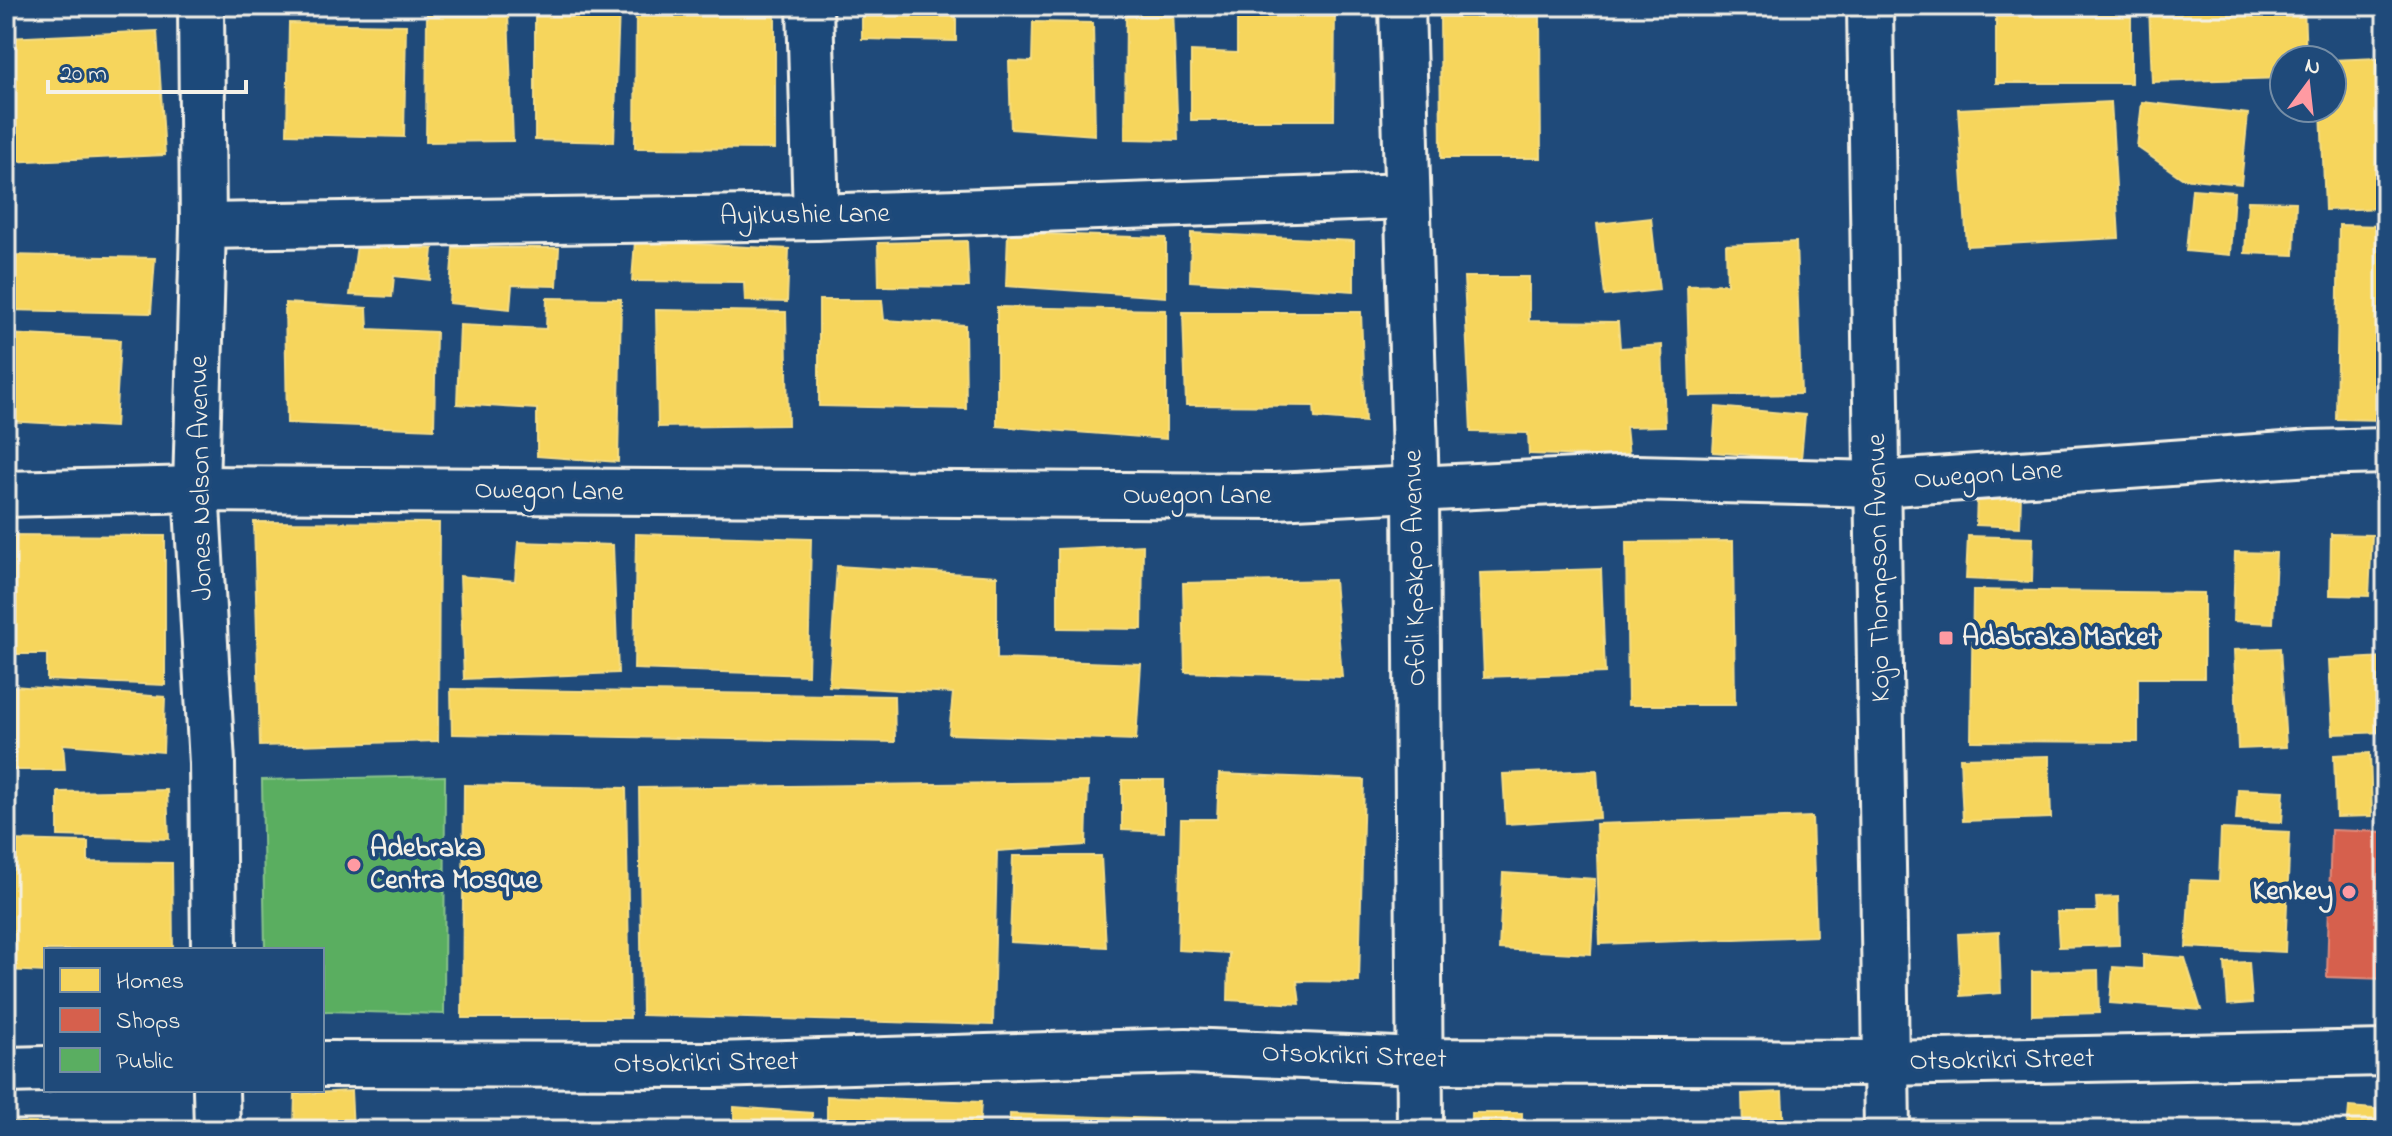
<svg xmlns="http://www.w3.org/2000/svg" width="2392" height="1136" font-family="'Indie Flower',sans-serif">
	<rect width="100%" height="100%" fill="#1f4a7a"/>
	<filter id="ink" filterUnits="userSpaceOnUse"><feTurbulence type="fractalNoise" baseFrequency=".0125" numOctaves="2"/><feDisplacementMap in="SourceGraphic" scale="16" xChannelSelector="R" yChannelSelector="G"/><feConvolveMatrix kernelMatrix="1 2 1 2 8 2 1 2 1" color-interpolation-filters="sRGB"/></filter>
	<g filter="url(#ink)">
		<!-- homes -->
		<g fill="#f6d55c" stroke="#f5dd86" stroke-width="2">
			<polygon points="535,6 619,8 614,142 535,140"/>
			<polygon points="737,6 775,6 775,149 635,148 636,8 737,9"/>
			<polygon points="862,6 956,6 956,41 862,39"/>
			<polygon points="1237,6 1335,6 1334,120 1191,120 1191,51 1237,53"/>
			<rect x="1996" y="6" width="135" height="77"/>
			<polygon points="2149,6 2304,6 2306,60 2284,60 2284,78 2152,82"/>
			<polygon points="1126,7 1173,8 1178,140 1125,139"/>
			<polygon points="427,12 508,14 513,141 426,142"/>
			<polygon points="1440,17 1540,17 1541,158 1441,158"/>
			<polygon points="1033,22 1093,23 1095,135 1011,129 1009,61 1032,62"/>
			<polygon points="289,23 406,25 404,137 287,134"/>
			<polygon points="157,31 165,155 6,162 6,38"/>
			<polygon points="2378,58 2386,208 2325,210 2321,108 2332,108 2332,60"/>
			<polygon points="2111,102 2119,238 1967,246 1958,109"/>
			<polygon points="2142,102 2248,114 2241,184 2182,178 2137,147"/>
			<polygon points="2192,189 2234,192 2230,255 2186,251"/>
			<polygon points="2248,201 2296,202 2294,255 2245,253"/>
			<polygon points="1651,218 1659,290 1605,296 1597,224"/>
			<polygon points="2339,225 2386,226 2386,420 2336,419"/>
			<polygon points="1008,233 1166,238 1166,297 1006,286"/>
			<polygon points="1191,233 1354,241 1354,291 1190,281"/>
			<polygon points="635,241 789,249 787,302 745,301 744,282 632,281"/>
			<polygon points="967,241 969,287 879,286 878,243"/>
			<polygon points="1796,242 1801,394 1690,396 1687,285 1727,284 1726,245"/>
			<polygon points="357,245 433,249 430,280 394,276 392,297 350,295"/>
			<polygon points="453,248 559,248 557,286 512,285 510,309 449,303"/>
			<polygon points="6,255 155,258 151,313 6,310"/>
			<polygon points="1464,277 1529,277 1529,321 1618,322 1620,348 1662,345 1665,426 1626,427 1629,457 1529,454 1528,433 1471,432"/>
			<polygon points="547,298 621,299 618,462 537,456 537,409 457,404 460,325 546,329"/>
			<polygon points="819,300 882,300 884,320 965,325 966,409 819,406"/>
			<polygon points="285,303 367,308 368,329 436,332 434,429 287,423"/>
			<polygon points="997,307 1166,310 1166,439 997,426"/>
			<polygon points="656,310 786,312 788,425 658,427"/>
			<polygon points="1183,312 1361,312 1365,422 1315,418 1314,406 1186,405"/>
			<polygon points="6,334 120,340 115,427 6,421"/>
			<polygon points="1716,407 1805,415 1801,459 1713,452"/>
			<polygon points="1977,494 2021,495 2020,527 1976,525"/>
			<polygon points="254,522 439,523 438,741 260,746"/>
			<polygon points="636,534 811,539 808,675 634,669"/>
			<polygon points="2331,534 2372,535 2369,596 2330,595"/>
			<polygon points="6,535 165,536 165,685 47,680 47,654 6,654"/>
			<polygon points="1968,536 2033,538 2032,582 1966,579"/>
			<polygon points="1733,541 1735,705 1628,705 1626,542"/>
			<polygon points="518,542 613,545 618,673 464,679 460,576 515,581"/>
			<polygon points="1143,545 1142,629 1058,628 1058,549"/>
			<polygon points="2235,552 2276,553 2273,623 2233,621"/>
			<polygon points="837,566 997,576 997,659 1141,664 1136,740 949,734 953,693 829,686"/>
			<polygon points="1601,569 1605,673 1484,677 1480,573"/>
			<polygon points="1334,580 1342,677 1185,672 1183,583"/>
			<polygon points="1973,590 2204,593 2204,678 2138,678 2138,742 1971,741"/>
			<polygon points="2280,648 2286,747 2238,749 2234,650"/>
			<polygon points="2386,657 2386,732 2333,734 2329,660"/>
			<polygon points="12,686 165,697 163,752 63,744 65,770 9,770"/>
			<polygon points="451,689 894,696 895,742 452,734"/>
			<polygon points="2383,747 2386,747 2386,815 2379,815"/>
			<polygon points="2370,753 2372,816 2336,817 2334,755"/>
			<polygon points="2049,756 2051,818 1963,821 1960,758"/>
			<polygon points="1597,770 1600,818 1506,824 1503,774"/>
			<polygon points="1219,774 1364,780 1359,982 1297,981 1300,1004 1228,1000 1229,953 1178,950 1181,819 1217,819"/>
			<polygon points="1122,780 1164,780 1164,832 1122,830"/>
			<polygon points="1088,782 1086,845 997,851 993,1025 642,1015 639,788"/>
			<polygon points="464,785 626,788 630,1018 462,1018"/>
			<polygon points="2238,789 2284,791 2282,822 2236,820"/>
			<polygon points="167,790 169,839 58,836 58,792"/>
			<polygon points="1812,817 1816,936 1600,944 1596,824"/>
			<polygon points="2221,829 2290,832 2285,952 2186,947 2190,880 2219,881"/>
			<polygon points="6,840 88,842 88,862 172,863 173,950 46,950 46,972 6,970"/>
			<polygon points="1013,856 1101,856 1106,947 1010,942"/>
			<polygon points="1503,873 1595,879 1591,954 1499,949"/>
			<polygon points="2118,897 2119,945 2059,947 2057,912 2097,912 2096,898"/>
			<polygon points="1999,932 2001,993 1961,996 1958,934"/>
			<polygon points="2143,955 2185,958 2201,1010 2110,1003 2113,967 2143,969"/>
			<polygon points="2249,962 2252,1003 2228,1005 2225,963"/>
			<polygon points="2098,970 2099,1013 2032,1015 2032,972"/>
			<polygon points="351,1091 353,1130 294,1130 295,1094"/>
			<polygon points="1782,1092 1784,1130 1743,1130 1742,1094"/>
			<polygon points="827,1096 981,1102 979,1130 827,1130"/>
			<polygon points="734,1107 812,1113 812,1130 734,1130"/>
			<polygon points="2349,1107 2386,1110 2386,1130 2347,1130"/>
			<rect x="1471" y="1113" width="51" height="17"/>
			<polygon points="1010,1114 1161,1119 1160,1130 1009,1130"/>
			<polygon points="6,1122 177,1127 177,1130 6,1130"/>
			<polygon points="449,1126 560,1130 449,1130"/>
		</g>
		<!-- shops -->
		<polygon fill="#d6604d" stroke="#df8c7c" stroke-width="2" points="2331,830 2386,832 2386,979 2327,977"/>
		<!-- public -->
		<polygon fill="#5aae61" stroke="#88c28a" stroke-width="2" points="445,776 444,1014 322,1011 322,950 265,950 262,780"/>
		<g fill="none" stroke-linecap="round" stroke-linejoin="round">
			<!-- pedestrian casing -->
			<g stroke="#f4f1e8" stroke-width="50">
				<polyline id="pedestrian" points="203,226 816,217 1407,196"/>
			</g>
			<!-- minor casing -->
			<g stroke="#f4f1e8" stroke-width="50">
				<g id="minor">
					<polyline points="201,6 203,226 196,489 212,763 214,950"/>
					<polyline points="810,6 816,217"/>
					<polyline points="1402,6 1416,490 1420,1130"/>
					<polyline points="6,494 196,489 1275,496 1636,478 1879,484 2311,453 2386,451"/>
					<polyline points="322,1064 716,1065 1186,1051 1420,1061 1886,1063 2386,1053"/>
					<polyline points="6,1070 46,1069"/>
					<polyline points="216,1090 217,1130"/>
				</g>
			</g>
			<!-- secondary casing -->
			<g stroke="#f4f1e8" stroke-width="50">
				<polyline id="secondary" points="1870,6 1887,1130"/>
			</g>
			<!-- pedestrian -->
			<use href="#pedestrian" stroke="#1f4a7a" stroke-width="44"/>
			<!-- minor -->
			<use href="#minor" stroke="#1f4a7a" stroke-width="44"/>
			<!-- secondary -->
			<use href="#secondary" stroke="#1f4a7a" stroke-width="44"/>
		</g>
	</g>
	<!-- markers -->
	<g fill="#ff9aa2" stroke="#1f4a7a" stroke-width="3">
		<rect x="1938" y="630" width="16" height="16" rx="4"/>
		<circle cx="354" cy="865" r="8"/>
		<circle cx="2349" cy="892" r="8"/>
	</g>
	<g text-anchor="middle" dominant-baseline="central" stroke-width="8" stroke-linejoin="round" paint-order="stroke">
		<!-- street labels -->
		<g font-size="28" fill="#f4f1e8" stroke="#1f4a7a">
			<text transform="translate(805 216) rotate(-1)">Ayikushie Lane</text>
			<text transform="translate(1988 476) rotate(-4)">Owegon Lane</text>
			<text transform="translate(202 478) rotate(-91)">Jones Nelson Avenue</text>
			<text transform="translate(549 492) rotate(1)">Owegon Lane</text>
			<text x="1197" y="496">Owegon Lane</text>
			<text transform="translate(1416 568) rotate(-91)">Ofoli Kpakpo Avenue</text>
			<text transform="translate(1880 568) rotate(-91)">Kojo Thompson Avenue</text>
			<text transform="translate(1354 1057) rotate(2)">Otsokrikri Street</text>
			<text transform="translate(2002 1061) rotate(-1)">Otsokrikri Street</text>
			<text transform="translate(706 1064) rotate(-1)">Otsokrikri Street</text>
		</g>
		<!-- poi labels -->
		<g font-size="28" font-weight="bold" fill="#f4f1e8" stroke="#1f4a7a" text-anchor="start">
			<text x="1962" y="638">Adabraka Market</text>
			<text x="370" y="849">Adebraka<tspan x="370" dy="32">Centra Mosque</tspan></text>
			<text x="2333" y="892" text-anchor="end">Kenkey</text>
		</g>
	</g>
	<!-- margin -->
	<rect width="2392" height="1136" fill="none" stroke="#1f4a7a" stroke-width="32"/>
	<rect x="16" y="16" width="2360" height="1104" fill="none" stroke="#f4f1e8" stroke-width="3" filter="url(#ink)"/>
	<!-- legend -->
	<rect x="44" y="948" width="280" height="144" fill="#1f4a7a" stroke="#748da6" stroke-width="2"/>
	<rect x="60" y="968" width="40" height="24" fill="#f6d55c" stroke="#748da6" stroke-width="2"/>
	<text x="116" y="988" font-size="24" fill="#f4f1e8">Homes</text>
	<rect x="60" y="1008" width="40" height="24" fill="#d6604d" stroke="#748da6" stroke-width="2"/>
	<text x="116" y="1028" font-size="24" fill="#f4f1e8">Shops</text>
	<rect x="60" y="1048" width="40" height="24" fill="#5aae61" stroke="#748da6" stroke-width="2"/>
	<text x="116" y="1068" font-size="24" fill="#f4f1e8">Public</text>
	<!-- north arrow -->
	<g transform="translate(2308 84) rotate(15)"><circle r="38" fill="#1f4a7a" stroke="#748da6" stroke-width="2"/>
	<path d="M0-6L14 30L0 20L-14 30Z" fill="#ff9aa2"/>
	<text y="-12" font-size="22" font-weight="bold" text-anchor="middle" fill="#f4f1e8">N</text>
	</g>
	<!-- scale -->
	<path d="M48 80v12h198v-12" fill="none" stroke="#f4f1e8" stroke-width="4"/>
	<text x="60" y="80" font-size="24" fill="#f4f1e8" stroke="#1f4a7a" stroke-width="6" paint-order="stroke">20 m</text>
</svg>
